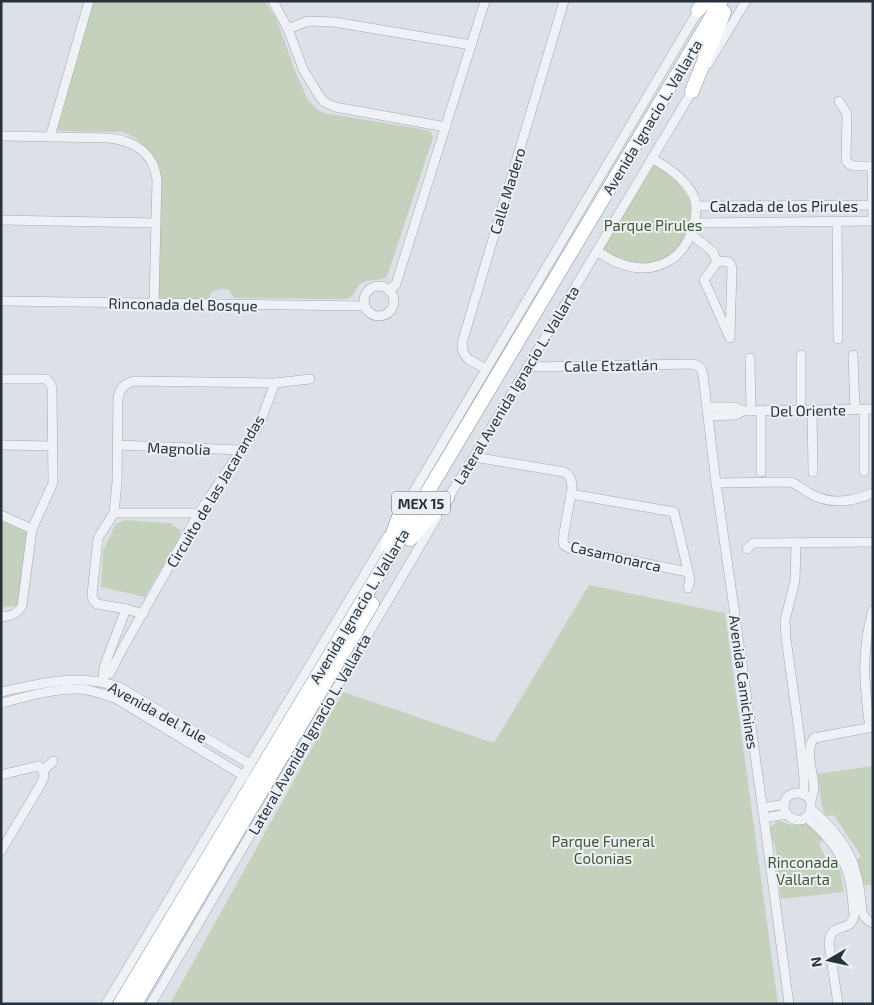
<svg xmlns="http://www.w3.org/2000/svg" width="874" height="1005" font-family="'Exo 2',sans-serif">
	<rect width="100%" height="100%" fill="#dce1e7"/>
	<!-- green -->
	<g fill="#c4d1bc">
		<path d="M89,1h176l12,19 18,51 13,29 9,9 7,4 103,17 4,2 2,6 -46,139c-8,5 -17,1 -25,6 -9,5 -5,15 -18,16l-110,-1 -6,-9h-5l-10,2 -3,4v4h-49l-4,-3 1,-118 -9,-27 -7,-7 -8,-7 -12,-5 -60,-1 -5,-1 -2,-4z"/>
		<path d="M652,164l24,15 16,25c-1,8 -2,16 -4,23 -6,22 -28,41 -52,38 -9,-2 -26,-11 -36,-15z"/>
		<polygon points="1,519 29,531 18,606 1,607"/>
		<polygon points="125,520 170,523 181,531 177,542 145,597 101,587 103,551 115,525"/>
		<polygon points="589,585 725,613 778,1004 170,1004 343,692 494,743"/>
		<polygon points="873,766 873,884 863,886 856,861 861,856 834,815 826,816 823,811 817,774"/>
		<polygon points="778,821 793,825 806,824 824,838 819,844 827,861 838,860 844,892 781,899 775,845 770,836 770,827"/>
	</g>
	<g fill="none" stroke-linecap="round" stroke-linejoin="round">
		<!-- minor casing -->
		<g stroke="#a1a9b1" stroke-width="10">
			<g id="minor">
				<polyline points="273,1 288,29 303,69 320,97 324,102 335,107 446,127"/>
				<polyline points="288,29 308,21 334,22 471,45"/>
				<polyline points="708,64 746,1"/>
				<polyline points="839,101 847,114 846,160 849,164 854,166 873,166"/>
				<path d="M1,136l108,2c26,3 44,14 48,41l-3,124"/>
				<polyline points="50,137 89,1"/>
				<polyline points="872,166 873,221"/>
				<polyline points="696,206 873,205"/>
				<polyline points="1,220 156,223"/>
				<polyline points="837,221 838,339"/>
				<polyline points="694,223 873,221"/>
				<polyline points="691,234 713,252 717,262"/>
				<path d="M597,251c23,16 49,25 75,8 10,-7 16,-17 20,-28 3,-10 6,-24 2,-34 -9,-19 -25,-28 -42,-39"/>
				<polygon points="719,261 729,262 732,268 730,338 704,280 717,262"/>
				<circle cx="379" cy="301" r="15"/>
				<polyline points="389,291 396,284 485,1"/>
				<polyline points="1,301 365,306"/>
				<polyline points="801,355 801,410"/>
				<polyline points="853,355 855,410"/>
				<polyline points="750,358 751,411"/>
				<polyline points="527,367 694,364 701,368 703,375 716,483 764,818 789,1004"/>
				<polyline points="486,369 468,359 463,352 462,343 564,1"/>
				<path d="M1,379h45l4,4 2,5 1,95 -21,46 -10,77c-7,10 -10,9 -21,11"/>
				<polyline points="708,407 735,407 742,411"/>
				<polyline points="761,410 761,472"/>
				<polyline points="812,410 813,472"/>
				<polyline points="864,410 864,471"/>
				<polyline points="742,411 873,409"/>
				<polyline points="709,416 736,415 742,411"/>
				<polyline points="1,445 52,446"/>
				<polyline points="118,445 241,450"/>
				<polyline points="474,457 564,472 567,474 571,479 572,488 563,539 564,545 569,548 688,572"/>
				<path d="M716,483l73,-1c8,1 12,7 20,11 20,12 43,9 64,0"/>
				<polyline points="571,494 674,512 690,579 688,588"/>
				<polyline points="446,501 474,457 694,88"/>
				<polyline points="114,513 199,513"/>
				<polyline points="1,515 32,529"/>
				<polyline points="397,520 701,6"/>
				<polyline points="796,543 795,581 785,620 786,638 799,732 804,778 804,789 802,793"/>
				<polyline points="747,549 753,543 873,542"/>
				<path d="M143,614l-17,-5 -29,-5 -4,-4 -1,-6 6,-56 16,-25 3,-31 1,-84c2,-10 6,-14 16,-17l141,2 35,-4"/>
				<polyline points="104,676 110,673 124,646 199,513 241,450 259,425 275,383"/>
				<polyline points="103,681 104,667 126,609"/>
				<path d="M1,692c42,-9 76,-19 118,-5l131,77"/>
				<path d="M1,703c25,-6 53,-15 79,-14 12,1 23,5 35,9l129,78"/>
				<path d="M870,728c-6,-42 -9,-77 3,-118"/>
				<polyline points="814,738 873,727"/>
				<polyline points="43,771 53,761"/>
				<polyline points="1,775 34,767 39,766 43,771"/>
				<path d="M811,801c-10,-15 -32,-7 -26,10 2,5 7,8 12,9 12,1 14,-9 14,-18 0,-5 3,-10 3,-15 -1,-13 -6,-26 -4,-39 0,-3 2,-7 4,-10"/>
				<polyline points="762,808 785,804"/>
				<path d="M812,810c20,17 38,37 44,63 4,13 5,27 6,39 3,6 5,9 11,11"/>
				<path d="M806,817c21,17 38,37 44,64 2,11 3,23 4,35 -5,19 -24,4 -25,28l9,60"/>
				<polyline points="764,818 787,814"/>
				<polyline points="1,851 41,784 44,777 43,771"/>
				<polyline points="106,1004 387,537"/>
				<polyline points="151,1004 437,517"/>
			</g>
		</g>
		<!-- highway casing -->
		<g stroke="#83909e" stroke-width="15">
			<g id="highway">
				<polyline points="698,10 706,1"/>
				<polyline points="692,91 724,12"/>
				<polyline points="410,539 447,498"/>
				<polyline points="388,546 399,517"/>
				<polyline points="120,1004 375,580 721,1"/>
				<polyline points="135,1004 372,604"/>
			</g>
		</g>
		<!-- minor -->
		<use href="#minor" stroke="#eef1f5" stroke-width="9"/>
		<!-- highway -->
		<use href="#highway" stroke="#fff" stroke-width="14"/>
	</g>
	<g text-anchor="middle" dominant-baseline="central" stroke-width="4" stroke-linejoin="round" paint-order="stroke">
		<!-- shield labels -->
		<rect fill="#ebf0f4" stroke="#606a74" stroke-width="1" x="392" y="491.5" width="58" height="23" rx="4"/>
		<g font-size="14" font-weight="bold" fill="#25313d">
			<text x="421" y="503">MEX 15</text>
		</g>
		<!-- street labels -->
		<g font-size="15" fill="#25313d" stroke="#ebf0f4">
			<text transform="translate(652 117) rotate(-59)">Avenida Ignacio L. Vallarta</text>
			<text transform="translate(507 191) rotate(-73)">Calle Madero</text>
			<text x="784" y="206">Calzada de los Pirules</text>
			<text transform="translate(183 304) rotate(1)">Rinconada del Bosque</text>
			<text transform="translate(611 365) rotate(-1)">Calle Etzatlán</text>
			<text transform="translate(516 385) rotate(-59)">Lateral Avenida Ignacio L. Vallarta</text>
			<text transform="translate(808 410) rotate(-1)">Del Oriente</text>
			<text transform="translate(179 448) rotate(2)">Magnolia</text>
			<text transform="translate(215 491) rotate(-59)">Circuito de las Jacarandas</text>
			<text transform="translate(616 556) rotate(13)">Casamonarca</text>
			<text transform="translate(359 606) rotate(-59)">Avenida Ignacio L. Vallarta</text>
			<text transform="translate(744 682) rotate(82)">Avenida Camichines</text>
			<text transform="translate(158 712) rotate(29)">Avenida del Tule</text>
			<text transform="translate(309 734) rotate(-60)">Lateral Avenida Ignacio L. Vallarta</text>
		</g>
		<!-- park labels -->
		<g font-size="15" fill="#3e5a32" stroke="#ebf0f4">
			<text x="653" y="225">Parque Pirules</text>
			<text x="603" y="841">Parque Funeral<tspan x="603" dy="17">Colonias</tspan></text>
			<text x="803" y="862">Rinconada<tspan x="803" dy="17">Vallarta</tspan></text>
		</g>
	</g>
	<!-- border -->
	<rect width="874" height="1005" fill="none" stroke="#25313d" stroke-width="5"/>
	<!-- north arrow -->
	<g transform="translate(829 960) rotate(261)" stroke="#ebf0f4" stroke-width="4" paint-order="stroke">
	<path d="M0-4L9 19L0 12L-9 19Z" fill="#25313d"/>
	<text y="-8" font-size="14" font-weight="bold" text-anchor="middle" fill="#25313d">N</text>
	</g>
</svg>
